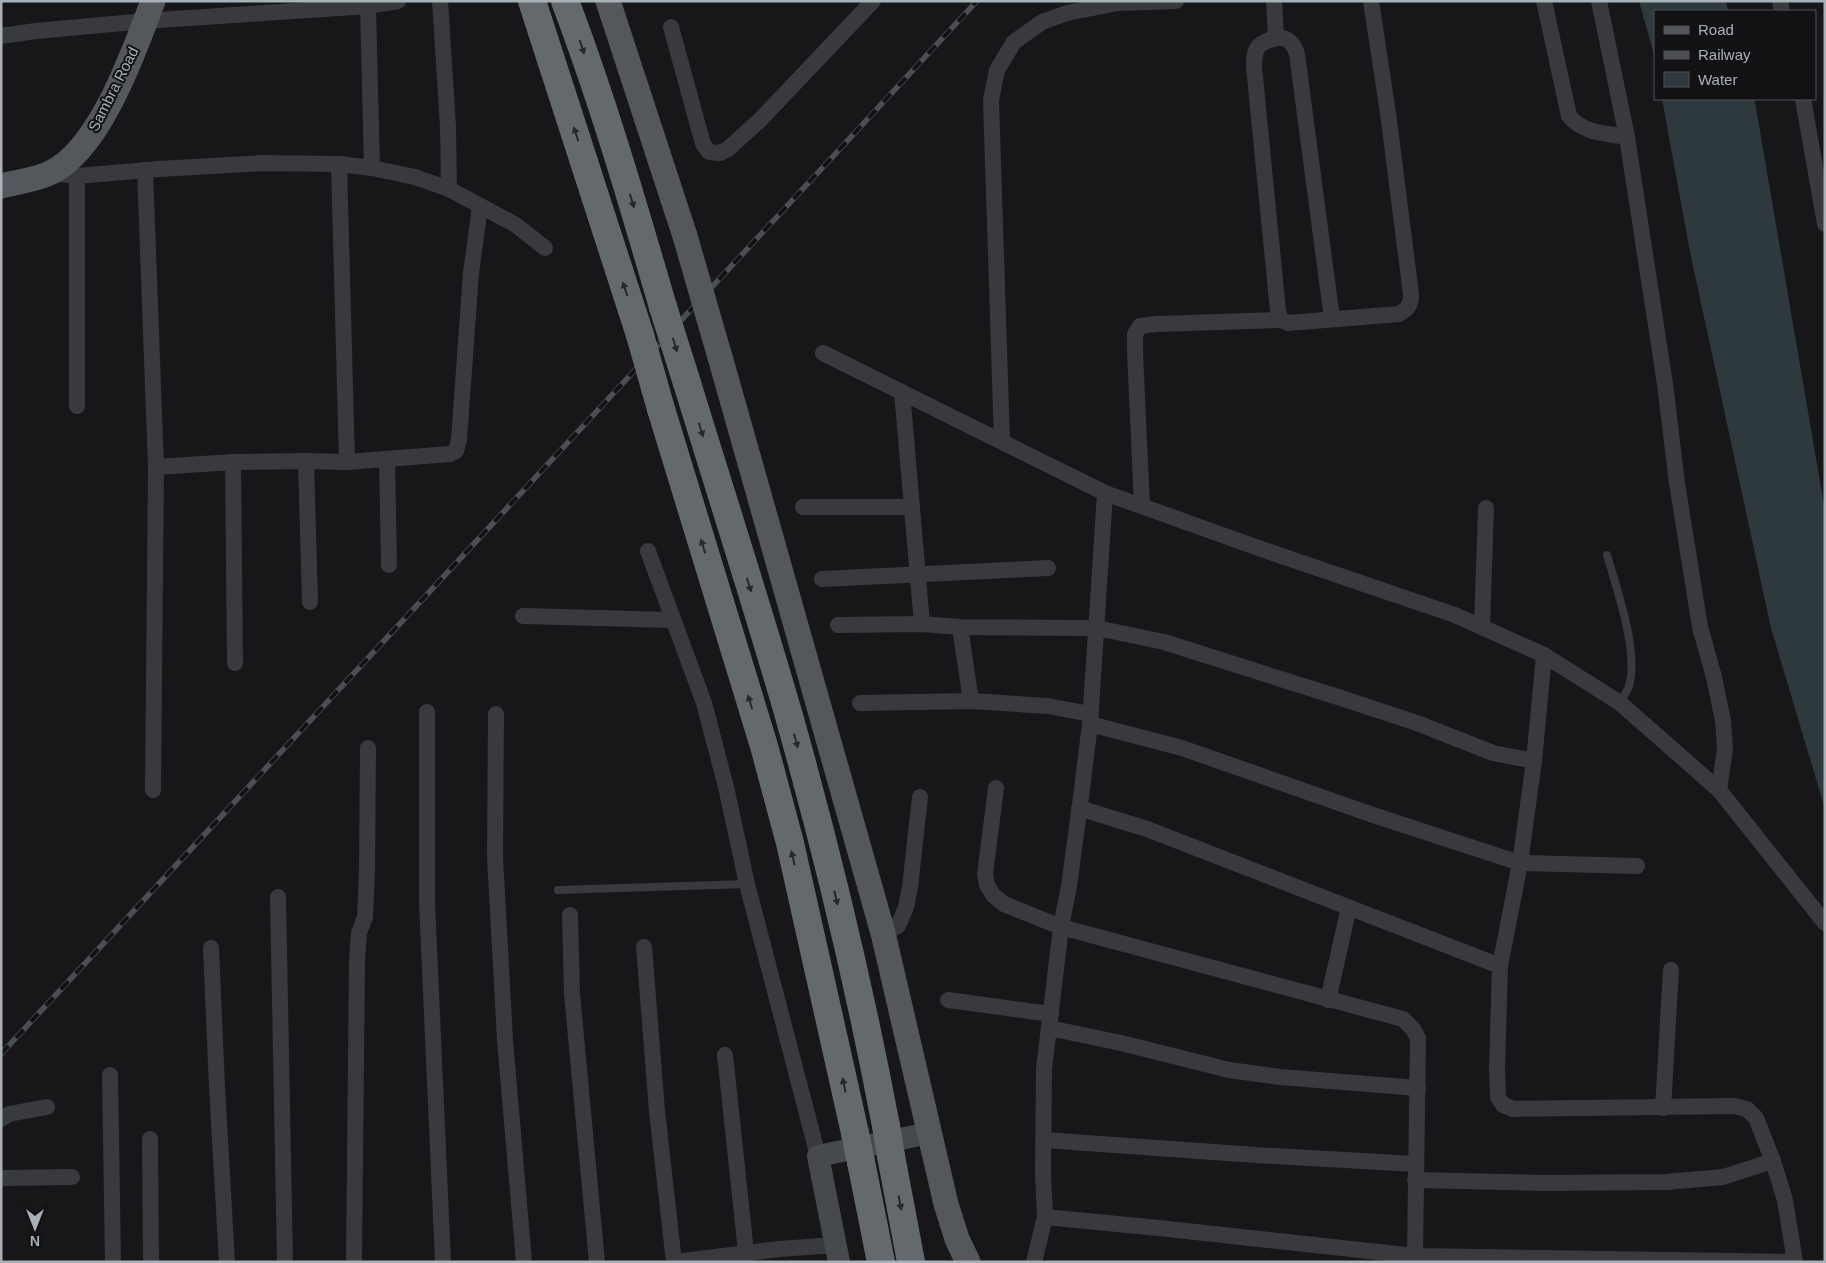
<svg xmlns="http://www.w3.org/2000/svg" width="1826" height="1263" font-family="Helvetica,sans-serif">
	<rect width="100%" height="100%" fill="#171719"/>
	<!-- water -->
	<g fill="#2d393c">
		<polygon points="1639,1 1726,1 1728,11 1655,11 1655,58"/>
		<polygon points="1662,99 1754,99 1755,102 1825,511 1825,809 1771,628 1690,252"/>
	</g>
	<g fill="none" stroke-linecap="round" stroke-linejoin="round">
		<!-- lane -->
		<g stroke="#383a3e" stroke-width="8">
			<path d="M1607,555c10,35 32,96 22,131 -2,6 -7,12 -9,17"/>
			<polyline points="558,890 747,884"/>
		</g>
		<!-- street -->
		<g stroke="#383a3e" stroke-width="16">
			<polyline points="440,1 448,126 449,189"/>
			<polyline points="1274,1 1276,37"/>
			<path d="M1544,1l25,115c15,18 37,17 58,21"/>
			<polyline points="1599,1 1627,137 1665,384 1677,483 1700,627 1714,677 1723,721 1725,749 1719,790"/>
			<polyline points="1780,1 1782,11"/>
			<polyline points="368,6 372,168"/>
			<polyline points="671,27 703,144 709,152 720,153 728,149 760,120 873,1"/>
			<polyline points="1,36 36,31 145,21 368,6 398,1"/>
			<polyline points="1803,99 1825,224"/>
			<polyline points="339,164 347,462"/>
			<polyline points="145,170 156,467 153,790"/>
			<polyline points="51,173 77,176 159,169 263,163 339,164 372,168 415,177 449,189 516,225 545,248"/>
			<polyline points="77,176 77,406"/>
			<path d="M1332,319l-35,-265c-5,-16 -15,-20 -30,-13 -2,1 -5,2 -7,4 -6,5 -6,14 -6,22l24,244 3,9 7,3 111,-9c9,-5 12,-9 12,-20l-23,-181 -17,-112"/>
			<polyline points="823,353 1105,493 1264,550 1455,615 1544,655 1620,703 1719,790 1825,923"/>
			<polyline points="902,392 922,624"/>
			<polyline points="1002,441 991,100 997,70 1014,42 1042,22 1067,13 1118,3 1176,1"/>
			<polyline points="387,459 389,565"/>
			<polyline points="306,461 310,602"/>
			<polyline points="233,462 235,663"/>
			<polyline points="156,467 233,462 306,461 347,462 450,454 456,451 459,439 471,273 480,207"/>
			<polyline points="1142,506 1135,352 1135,334 1140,326 1157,324 1281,320"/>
			<polyline points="803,507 912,507"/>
			<polyline points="648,551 704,703 726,787 747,884 818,1156"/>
			<polyline points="822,579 1048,568"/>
			<polyline points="523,616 673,620"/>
			<polyline points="838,625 922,624 960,627 1097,628 1164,642 1341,698 1417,723 1493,753 1534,761"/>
			<polyline points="960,627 971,701"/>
			<polyline points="1482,627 1486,508"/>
			<polyline points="1544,655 1534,761 1520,863 1500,966 1497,1069 1498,1097 1503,1105 1513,1109 1734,1106 1747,1109 1756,1118 1773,1161 1785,1200 1795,1262"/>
			<polyline points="860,703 971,701 1048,706 1090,714"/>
			<polyline points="427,712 427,902 443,1262"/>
			<polyline points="496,714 495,857 505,1040 524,1262"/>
			<polyline points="1090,724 1182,748 1373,815 1520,863 1637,866"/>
			<polyline points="996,788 985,874 987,885 993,895 1004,904 1061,927 1403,1019 1413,1029 1418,1038 1415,1256"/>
			<polyline points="1079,808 1147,829 1500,966"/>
			<polyline points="278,897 285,1262"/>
			<polyline points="570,915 572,994 597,1262"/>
			<polyline points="883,933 898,926 906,907 910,887 920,797"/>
			<polyline points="644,947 657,1111 674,1262"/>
			<polyline points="211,948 217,1087 227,1262"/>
			<polyline points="948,1000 1051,1014"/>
			<polyline points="1328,1000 1349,907"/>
			<polyline points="1049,1028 1121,1043 1229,1070 1280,1077 1418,1088"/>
			<polyline points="725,1055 746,1252"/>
			<polyline points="110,1075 113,1262"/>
			<polyline points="1663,1108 1671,970"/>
			<polyline points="1,1119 9,1114 47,1107"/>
			<polyline points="150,1139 151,1262"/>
			<polyline points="1044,1140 1256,1155 1416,1164"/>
			<polyline points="1,1178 72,1177"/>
			<polyline points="1415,1180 1545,1183 1666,1182 1723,1177 1773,1161"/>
			<polyline points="1045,1217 1159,1228 1415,1256 1793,1262"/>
			<polyline points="354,1262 357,959 359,933 365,917 367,871 368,748"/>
			<polyline points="675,1262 779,1249 836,1245"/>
			<polyline points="1034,1262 1045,1217 1043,1174 1044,1069 1061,927 1069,886 1081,797 1090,724 1105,493"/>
		</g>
		<!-- secondary -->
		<polyline stroke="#46494d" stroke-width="22" points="839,1262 818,1156 929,1133"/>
		<!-- primary -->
		<g stroke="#54575c" stroke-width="25">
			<polyline points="608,1 685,236"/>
			<path d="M1,186c16,-4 34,-6 49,-13 50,-23 84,-122 103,-172"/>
			<polyline points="720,357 883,933 946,1204 957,1239 968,1262"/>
		</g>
		<!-- highway -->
		<g stroke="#64696e" stroke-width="28">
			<polyline points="532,1 640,335"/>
			<path d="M565,1c38,100 68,203 98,306"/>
			<path d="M687,383c34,111 70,222 102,333 38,135 71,272 97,410"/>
			<polyline points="661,409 764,746 790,843 855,1133"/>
			<polyline points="891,1156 911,1262"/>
			<polyline points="861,1162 881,1262"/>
		</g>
		<!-- rail casing -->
		<g stroke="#4b4e52" stroke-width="5.5">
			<polyline id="rail" points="1,1054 977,1"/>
		</g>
		<!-- rail -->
		<use href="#rail" stroke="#121214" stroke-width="4" stroke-dasharray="11" stroke-linecap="butt"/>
		<!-- primary-bridge -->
		<polyline stroke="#54575c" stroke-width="25" points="685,236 720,357"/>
		<!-- highway-bridge -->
		<g stroke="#64696e" stroke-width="28">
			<polyline points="663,307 687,383"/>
			<polyline points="640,335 661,409"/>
			<polyline points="886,1126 891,1156"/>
			<polyline points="855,1133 861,1162"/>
		</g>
	</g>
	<!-- one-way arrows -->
	<defs><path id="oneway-solid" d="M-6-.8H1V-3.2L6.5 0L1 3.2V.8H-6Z" transform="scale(1.25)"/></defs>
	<g fill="#26282a">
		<use href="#oneway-solid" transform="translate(582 47) rotate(72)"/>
		<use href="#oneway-solid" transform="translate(576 134) rotate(-108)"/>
		<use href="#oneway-solid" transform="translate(632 201) rotate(73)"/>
		<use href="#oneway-solid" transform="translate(625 289) rotate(-108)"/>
		<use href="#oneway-solid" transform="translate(675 345) rotate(73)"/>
		<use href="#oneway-solid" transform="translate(701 430) rotate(73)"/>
		<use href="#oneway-solid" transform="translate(703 546) rotate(-107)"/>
		<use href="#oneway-solid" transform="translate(749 585) rotate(73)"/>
		<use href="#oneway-solid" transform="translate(750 702) rotate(-107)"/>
		<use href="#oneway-solid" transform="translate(796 741) rotate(75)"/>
		<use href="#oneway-solid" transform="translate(793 858) rotate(-103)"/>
		<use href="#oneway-solid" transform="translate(836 898) rotate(77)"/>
		<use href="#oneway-solid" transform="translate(844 1085) rotate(-102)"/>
		<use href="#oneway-solid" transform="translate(900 1203) rotate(79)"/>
	</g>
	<g text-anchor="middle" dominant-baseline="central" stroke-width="4" stroke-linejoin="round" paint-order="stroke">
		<!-- street labels -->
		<g font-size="15" fill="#a9b1b8" stroke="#121214">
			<text transform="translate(113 89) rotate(-63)">Sambra Road</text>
		</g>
	</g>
	<!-- border -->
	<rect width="1826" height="1263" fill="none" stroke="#a9b1b8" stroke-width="5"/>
	<!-- legend -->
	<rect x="1654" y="10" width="162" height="90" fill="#121214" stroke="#4e5256"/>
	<rect x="1664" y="26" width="25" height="8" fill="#54575c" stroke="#4e5256"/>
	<text x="1698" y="35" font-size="15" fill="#a9b1b8">Road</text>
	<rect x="1664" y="51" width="25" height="8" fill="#4b4e52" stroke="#4e5256"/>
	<text x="1698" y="60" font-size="15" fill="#a9b1b8">Railway</text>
	<rect x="1664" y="72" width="25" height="15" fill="#2d393c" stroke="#4e5256"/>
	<text x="1698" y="85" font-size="15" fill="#a9b1b8">Water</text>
	<!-- north arrow -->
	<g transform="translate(35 1228) rotate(180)" stroke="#121214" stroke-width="4" paint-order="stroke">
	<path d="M0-4L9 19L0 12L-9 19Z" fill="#a9b1b8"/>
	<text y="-8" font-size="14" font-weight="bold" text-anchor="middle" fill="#a9b1b8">N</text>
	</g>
</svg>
